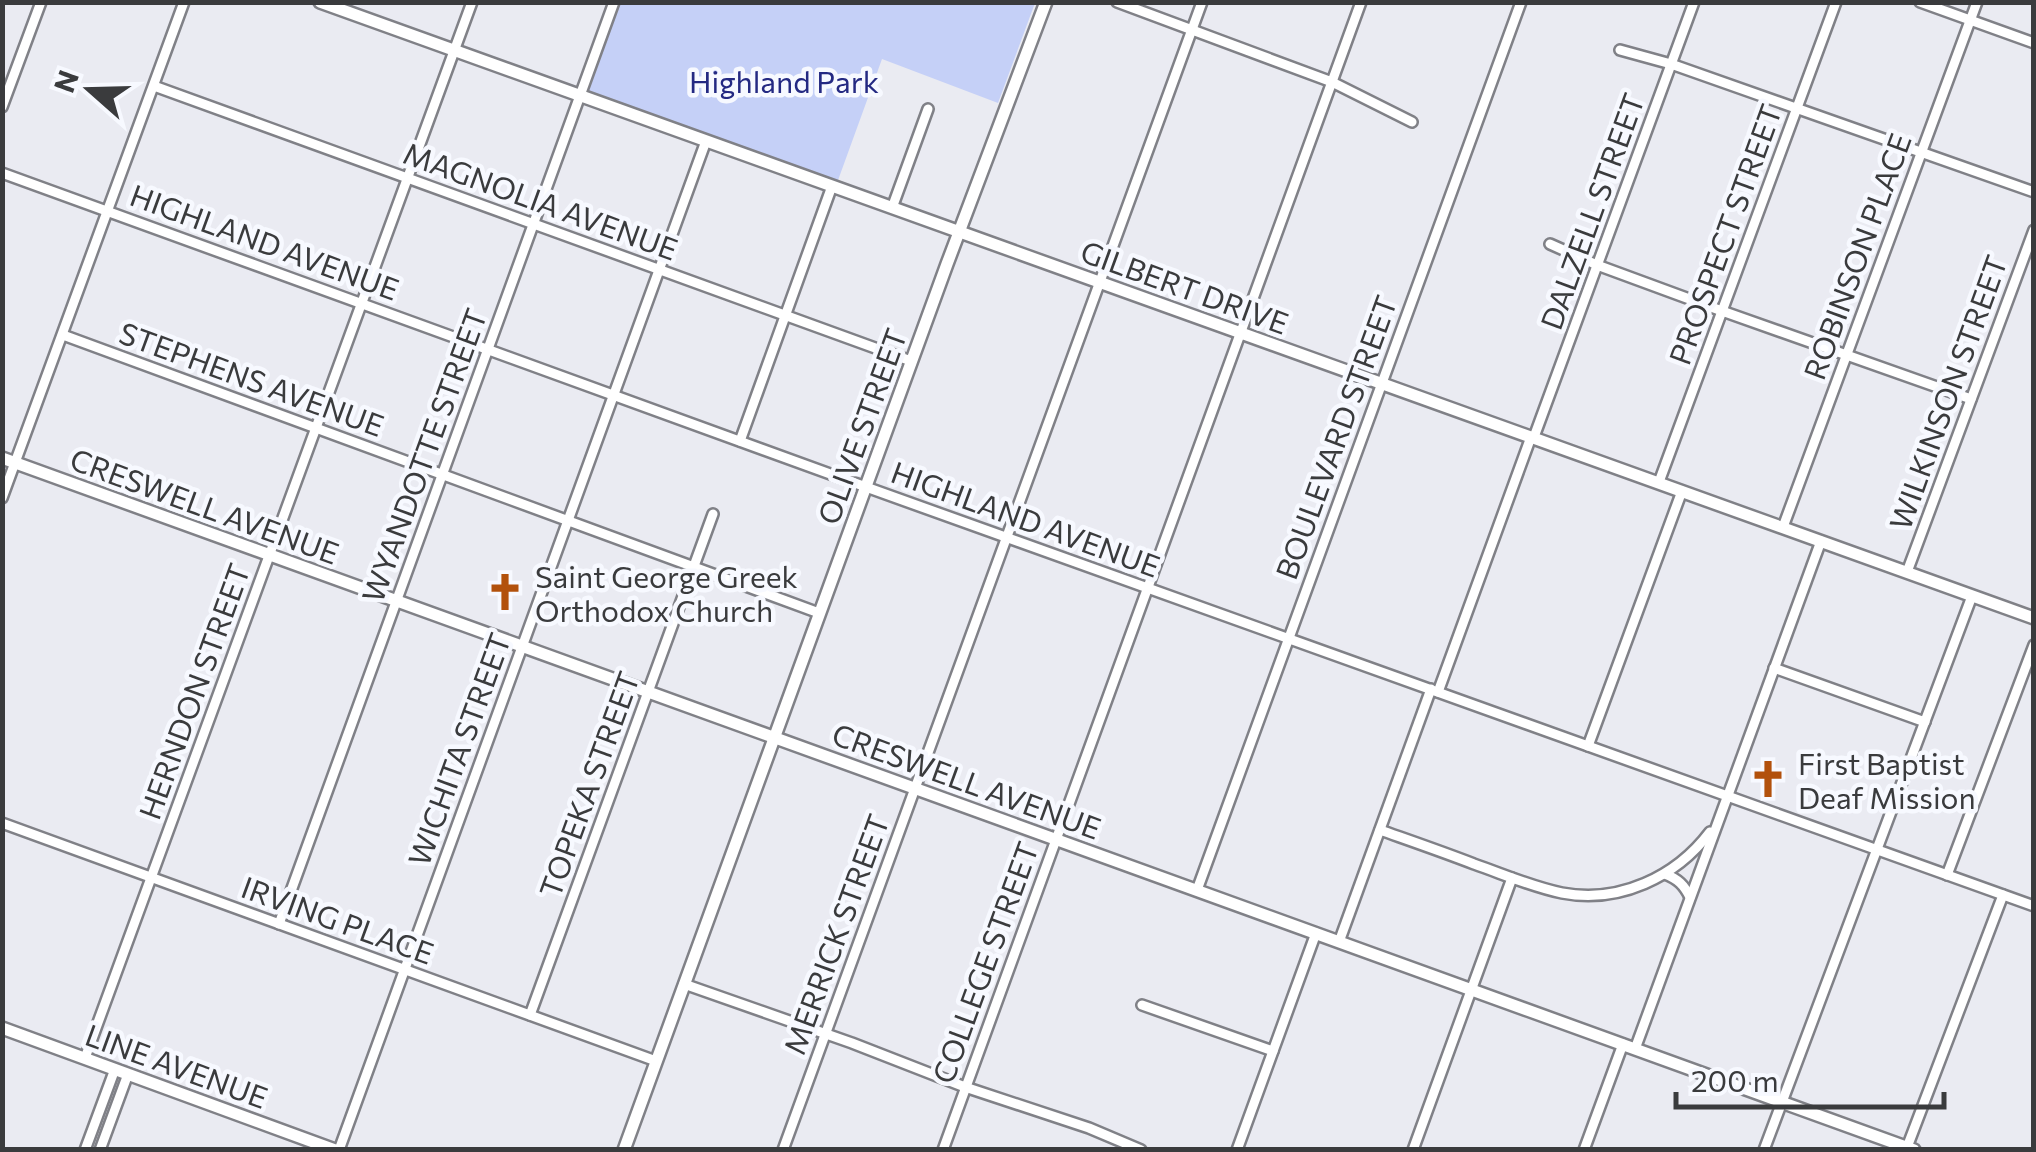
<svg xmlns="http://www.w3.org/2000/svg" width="2036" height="1152" font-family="Commissioner,sans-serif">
	<rect width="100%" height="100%" fill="#eaebf2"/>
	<!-- green -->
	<polygon fill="#c5d0f7" points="617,3 1035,3 998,103 882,59 837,183 585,92"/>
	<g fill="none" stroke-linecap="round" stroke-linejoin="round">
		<!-- street casing -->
		<g stroke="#808187" stroke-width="14">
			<g id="street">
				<polyline points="1117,2 1332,82 1412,122"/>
				<polyline points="1920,2 2034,43"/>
				<polyline points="1620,50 1671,64 2034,192"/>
				<polyline points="154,86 911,361"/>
				<polyline points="2,107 41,2"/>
				<polyline points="2,173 866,487 2034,906"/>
				<polyline points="892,208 928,109"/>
				<polyline points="1550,244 1597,265 1722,311 1971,399"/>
				<polyline points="63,335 819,613"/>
				<polyline points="1534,437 1694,2"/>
				<polyline points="740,441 832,186"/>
				<polyline points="1659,482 1836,2"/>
				<polyline points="2,498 184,2"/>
				<polyline points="1783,527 1977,2"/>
				<polyline points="1907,572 2034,230"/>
				<polyline points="1774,668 1925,722"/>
				<polyline points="1438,692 1531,437"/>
				<polyline points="1588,746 1682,491"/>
				<polyline points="2,823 656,1061"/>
				<path d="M1380,830c31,11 63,22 94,34 29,10 58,23 88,29 57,11 114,-16 148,-61"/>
				<path d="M1665,874c13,5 19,11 25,23"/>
				<polyline points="1947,875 2034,645"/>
				<polyline points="1197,890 1521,2"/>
				<polyline points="279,924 614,2"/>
				<polyline points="1339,942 1431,689"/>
				<polyline points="684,984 852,1043 965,1087 1089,1128 1141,1150"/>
				<polyline points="1142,1005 1273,1051"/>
				<polyline points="530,1015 713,514"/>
				<polyline points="1635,1049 1821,541"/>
				<polyline points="85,1058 472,2"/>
				<polyline points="85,1150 115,1069"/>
				<polyline points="100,1150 128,1074"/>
				<polyline points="339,1150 706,141"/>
				<polyline points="783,1150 1202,2"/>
				<polyline points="943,1150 1361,2"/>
				<polyline points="1237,1150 1316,933"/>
				<polyline points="1413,1150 1512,878"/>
				<polyline points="1584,1150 1623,1044"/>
				<polyline points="1764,1150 1972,596"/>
				<polyline points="1906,1150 2003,895"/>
			</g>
		</g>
		<!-- secondary casing -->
		<g stroke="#808187" stroke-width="16">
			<g id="secondary">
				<polyline points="320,2 2034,618"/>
				<polyline points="2,458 1914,1150"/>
				<polyline points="2,1028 335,1150"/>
				<polyline points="624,1150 947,264 1046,2"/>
			</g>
		</g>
		<!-- street -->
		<use href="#street" stroke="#fff" stroke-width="9"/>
		<!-- secondary -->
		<use href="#secondary" stroke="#fff" stroke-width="11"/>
	</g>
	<!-- icons -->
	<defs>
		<g id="church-bare" transform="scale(3)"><path d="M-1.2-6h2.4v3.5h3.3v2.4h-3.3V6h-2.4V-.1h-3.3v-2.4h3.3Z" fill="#b2510c" stroke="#f7f9ff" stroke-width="2.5" paint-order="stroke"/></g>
	</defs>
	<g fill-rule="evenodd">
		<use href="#church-bare" x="505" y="592"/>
		<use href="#church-bare" x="1768" y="779"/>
	</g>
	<g text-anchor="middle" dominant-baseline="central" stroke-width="9" stroke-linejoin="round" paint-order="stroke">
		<!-- park labels -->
		<g font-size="30" fill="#242982" stroke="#f7f9ff">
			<text x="784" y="80">Highland Park</text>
		</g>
		<!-- street labels -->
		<g font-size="30" fill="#3a3b3d" stroke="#f7f9ff">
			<text transform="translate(541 200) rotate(20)">MAGNOLIA AVENUE</text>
			<text transform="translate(1591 211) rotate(-70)">DALZELL STREET</text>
			<text transform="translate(1724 234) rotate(-70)">PROSPECT STREET</text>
			<text transform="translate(265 241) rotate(20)">HIGHLAND AVENUE</text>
			<text transform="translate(1856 256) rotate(-70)">ROBINSON PLACE</text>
			<text transform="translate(1185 286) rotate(20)">GILBERT DRIVE</text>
			<text transform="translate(252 378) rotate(20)">STEPHENS AVENUE</text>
			<text transform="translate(1947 392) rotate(-70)">WILKINSON STREET</text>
			<text transform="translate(861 426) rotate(-70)">OLIVE STREET</text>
			<text transform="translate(1335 437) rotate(-70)">BOULEVARD STREET</text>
			<text transform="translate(423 455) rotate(-70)">WYANDOTTE STREET</text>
			<text transform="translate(205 505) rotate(20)">CRESWELL AVENUE</text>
			<text transform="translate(1026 518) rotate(20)">HIGHLAND AVENUE</text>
			<text transform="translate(193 691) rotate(-70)">HERNDON STREET</text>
			<text transform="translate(458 749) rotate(-70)">WICHITA STREET</text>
			<text transform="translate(967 780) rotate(20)">CRESWELL AVENUE</text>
			<text transform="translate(588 784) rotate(-70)">TOPEKA STREET</text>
			<text transform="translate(338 919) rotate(20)">IRVING PLACE</text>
			<text transform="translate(835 934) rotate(-70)">MERRICK STREET</text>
			<text transform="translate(984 962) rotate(-70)">COLLEGE STREET</text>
			<text transform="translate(177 1065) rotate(20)">LINE AVENUE</text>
		</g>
		<!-- poi labels -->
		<g font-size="30" fill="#3a3b3d" stroke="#f7f9ff" text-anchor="start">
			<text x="535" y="575">Saint George Greek<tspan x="535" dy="34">Orthodox Church</tspan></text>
			<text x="1798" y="762">First Baptist<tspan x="1798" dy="34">Deaf Mission</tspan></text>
		</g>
	</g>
	<!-- border -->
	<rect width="2036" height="1152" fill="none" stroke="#3a3b3d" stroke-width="10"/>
	<!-- north arrow -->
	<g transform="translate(90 90) rotate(290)" stroke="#f7f9ff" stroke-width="8" paint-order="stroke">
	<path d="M0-8L18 38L0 25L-18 38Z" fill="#3a3b3d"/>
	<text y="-15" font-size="28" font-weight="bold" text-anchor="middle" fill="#3a3b3d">N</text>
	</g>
	<!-- scale -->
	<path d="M1676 1092v15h268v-15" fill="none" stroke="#3a3b3d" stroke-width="5"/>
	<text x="1691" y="1092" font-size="30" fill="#3a3b3d" stroke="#f7f9ff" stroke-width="8" paint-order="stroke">200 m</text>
</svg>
